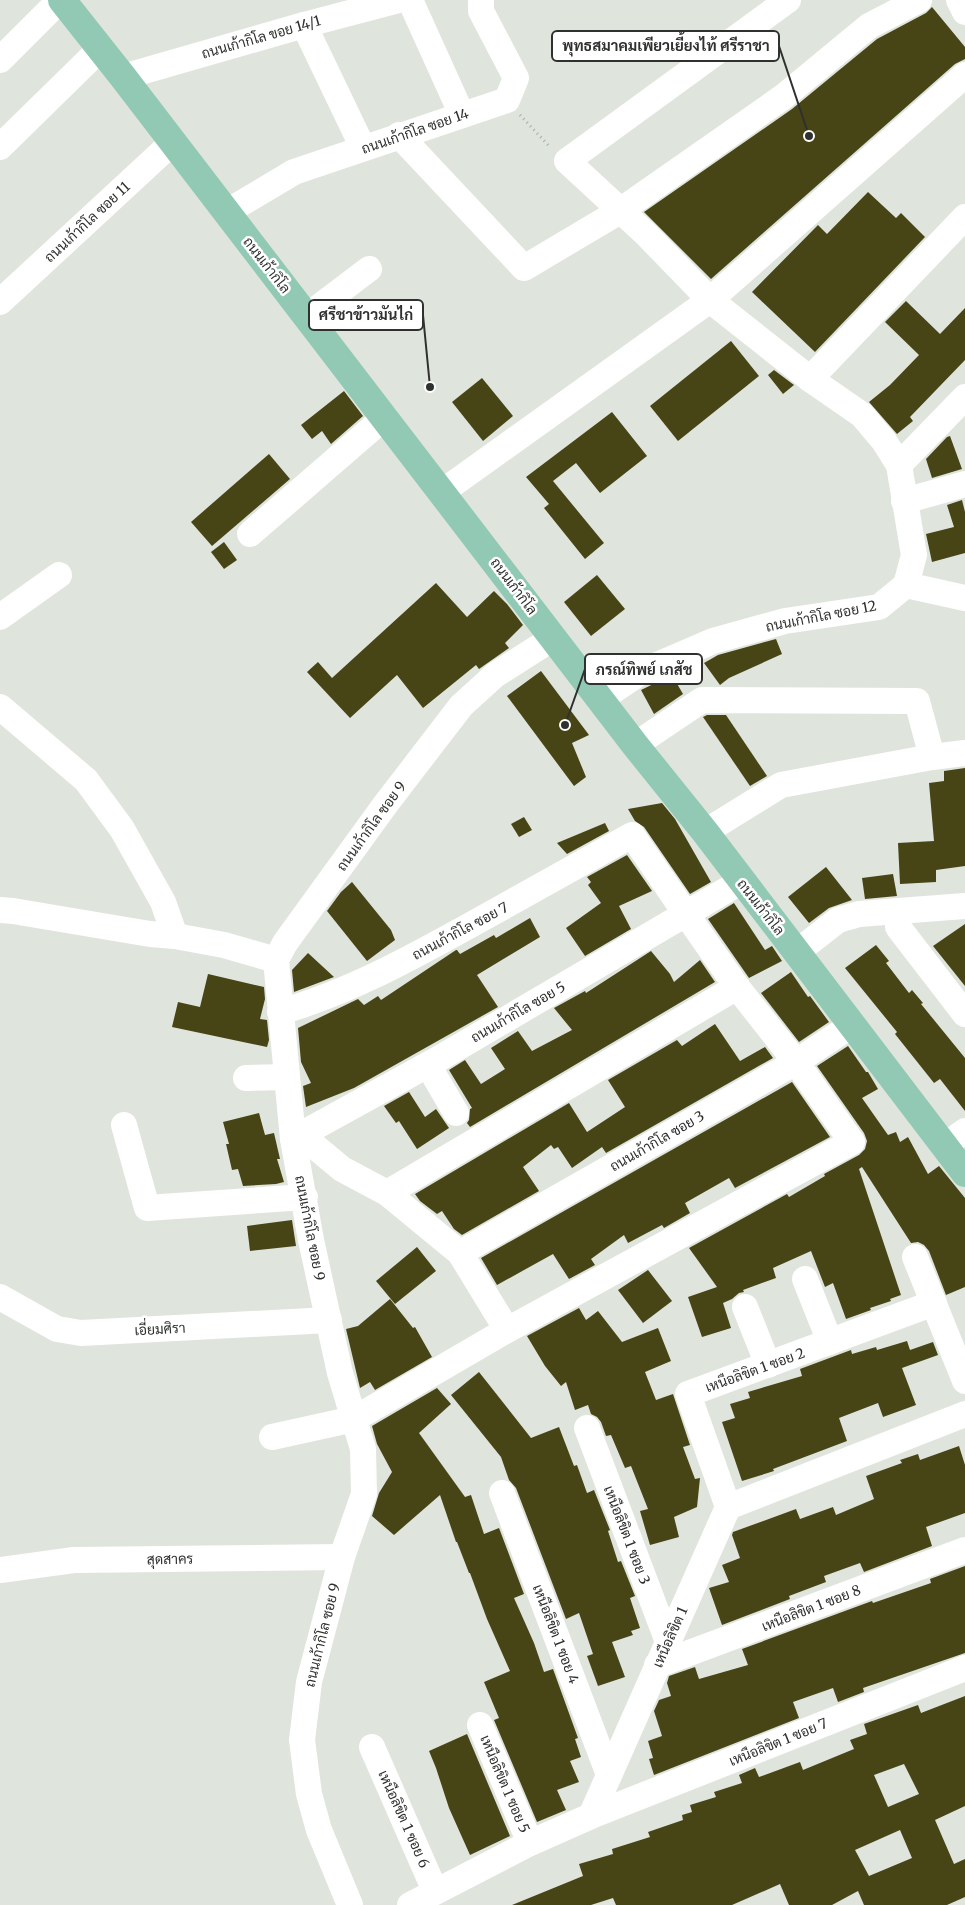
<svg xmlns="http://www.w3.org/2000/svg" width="965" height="1905" font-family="Merriweather,Sarabun,serif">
	<rect width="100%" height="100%" fill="#dfe5dc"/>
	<!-- building -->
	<g fill="#474415" fill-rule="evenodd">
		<polygon points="932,7 965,47 965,59 955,64 711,279 644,212 792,109 877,39 926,13"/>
		<polygon points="868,192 896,218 901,213 925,237 815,352 752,292 818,225 827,234"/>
		<polygon points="906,301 940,334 965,308 965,360 910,417 913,421 897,434 869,402 890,385 919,355 885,322"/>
		<polygon points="731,341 759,376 678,441 650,406"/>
		<polygon points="774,370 794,385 783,394 768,375"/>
		<polygon points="482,378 513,416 483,441 452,402"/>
		<polygon points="344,391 363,416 331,444 322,431 312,439 301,425"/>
		<polygon points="612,412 647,456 600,493 576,463 553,481 604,543 585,559 544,508 549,504 526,477"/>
		<polygon points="950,436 962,469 932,478 926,459 947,437"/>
		<polygon points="269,454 290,479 212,546 191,522"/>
		<polygon points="962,500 965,512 965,553 932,562 926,534 954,527 947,505"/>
		<polygon points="224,542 237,560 224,569 211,552"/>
		<polygon points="597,575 625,609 591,636 564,602"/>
		<polygon points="436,583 467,617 494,591 507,604 523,625 505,643 509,648 479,669 476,665 423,708 397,675 350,718 307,672 318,662 332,678"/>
		<polygon points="776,639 782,654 729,678 720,685 704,663 718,655"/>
		<polygon points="541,671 589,735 572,743 586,777 574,786 507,696"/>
		<polygon points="672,675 683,694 654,714 641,690"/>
		<polygon points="707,715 726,715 767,776 750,786 703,717"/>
		<polygon points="965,768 965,866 936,870 936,882 900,884 898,843 934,841 929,783 944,781 944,771"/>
		<polygon points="662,803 675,819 711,882 690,894 644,827 635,821 628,809"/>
		<polygon points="524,817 532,830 519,837 511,824"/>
		<polygon points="605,823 609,831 567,854 557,843"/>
		<polygon points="627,855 652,891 619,906 631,929 585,956 566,928 601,903 588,885 591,882 587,877"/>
		<polygon points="826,867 852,900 829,908 809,923 788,897"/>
		<polygon points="893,874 897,896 865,899 862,878"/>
		<polygon points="352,882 391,930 395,940 367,961 327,911 341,892"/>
		<polygon points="734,903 765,950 772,946 782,961 749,978 708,919"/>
		<polygon points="530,918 540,937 477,975 498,1007 354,1088 306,1107 303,1086 311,1083 301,1062 298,1028 358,999 364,1005 378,996 381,1000 456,950 457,950 460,954 494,935 496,938"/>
		<polygon points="965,924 965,986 933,946"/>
		<polygon points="876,945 889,961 886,963 909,993 912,990 923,1003 921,1004 965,1058 965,1111 940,1079 934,1083 895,1034 897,1032 845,968"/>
		<polygon points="651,951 670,974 674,982 700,960 715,982 470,1127 467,1123 469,1120 470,1109 472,1108 449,1070 465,1060 481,1084 505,1069 491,1048 518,1031 532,1051 572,1030 554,1008 585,991 586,993"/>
		<polygon points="308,953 334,977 294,992 292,970"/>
		<polygon points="791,972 808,997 810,996 829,1022 799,1042 761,993"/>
		<polygon points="208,974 264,987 265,999 260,1019 267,1020 269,1040 267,1047 172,1027 178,1002 200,1007"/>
		<polygon points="715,1024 740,1061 765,1047 773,1058 606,1153 602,1147 572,1168 558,1147 554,1149 551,1145 523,1167 539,1191 462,1235 454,1229 442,1211 437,1214 420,1201 415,1194 569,1103 587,1132 625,1107 608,1080 677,1040 682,1046"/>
		<polygon points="848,1046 866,1072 868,1072 878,1089 862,1098 888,1135 896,1132 900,1142 908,1137 928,1174 939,1166 965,1198 965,1287 946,1295 929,1251 924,1245 918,1242 911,1243 862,1167 859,1169 901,1295 890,1299 891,1301 870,1308 871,1310 846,1319 833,1283 825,1287 811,1251 773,1268 776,1278 743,1290 744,1292 739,1293 732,1299 723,1303 731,1328 702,1337 688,1297 717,1287 689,1248 787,1194 789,1197 825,1176 824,1174 859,1155 865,1149 867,1141 864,1133 817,1066"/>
		<polygon points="792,1082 830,1137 735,1188 729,1178 685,1203 690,1213 664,1228 662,1225 628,1243 624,1235 591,1259 595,1265 569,1279 553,1254 497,1285 481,1258"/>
		<polygon points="409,1092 425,1117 436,1109 449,1128 417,1149 399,1121 396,1123 384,1106"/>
		<polygon points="259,1113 265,1135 274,1133 280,1159 277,1159 284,1182 276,1184 243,1186 238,1169 232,1170 226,1144 229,1144 223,1122"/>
		<polygon points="292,1220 296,1246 250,1251 247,1226"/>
		<polygon points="417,1247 436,1271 395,1304 376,1281"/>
		<polygon points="648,1270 672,1301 643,1323 618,1290"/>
		<polygon points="390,1299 413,1328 415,1327 432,1357 375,1390 370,1382 360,1388 346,1329 358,1326"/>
		<polygon points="579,1308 586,1320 598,1311 622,1342 658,1328 671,1361 645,1372 656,1400 673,1394 690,1445 683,1447 695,1479 700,1478 697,1507 674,1517 679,1537 650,1545 640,1511 648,1509 631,1466 625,1468 611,1435 606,1436 601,1422 597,1417 591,1414 588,1405 575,1410 566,1382 561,1386 545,1366 527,1336"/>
		<polygon points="907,1341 910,1350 933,1342 938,1355 902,1368 916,1405 883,1417 878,1403 839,1418 847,1441 773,1469 774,1471 742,1481 722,1422 735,1418 730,1404 750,1398 748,1392 802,1376 800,1369 851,1350 852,1354 876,1347 877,1350"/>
		<polygon points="479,1372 531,1438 559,1427 574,1466 577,1465 587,1493 594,1490 610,1530 608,1531 618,1562 621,1561 635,1596 630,1598 640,1628 631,1631 633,1635 612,1642 625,1677 598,1686 587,1656 593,1654 579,1613 566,1619 516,1488 509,1480 501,1457 451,1395"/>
		<polygon points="437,1388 451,1404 419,1433 465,1497 471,1495 484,1534 499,1528 524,1594 514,1598 534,1643 544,1672 553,1669 578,1738 575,1739 581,1757 570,1761 579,1782 557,1790 566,1810 537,1822 494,1720 499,1718 484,1682 510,1671 487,1619 470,1573 469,1573 457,1542 456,1542 440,1495 394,1535 372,1516 379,1493 392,1472 377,1444 372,1426"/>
		<polygon points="959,1446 965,1465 965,1513 926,1527 932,1546 864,1572 860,1563 824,1576 826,1582 789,1596 790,1599 722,1625 709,1588 729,1582 722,1565 740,1558 732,1535 733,1532 796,1509 800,1519 833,1507 836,1515 874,1499 866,1476 902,1463 900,1460 918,1454 920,1460"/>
		<polygon points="965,1566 965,1653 863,1688 864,1692 838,1702 833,1688 793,1702 799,1718 654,1775 649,1759 653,1758 648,1741 662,1736 654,1711 659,1700 671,1696 667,1683 669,1676 695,1667 699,1679 748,1665 742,1649 872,1601 873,1603 931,1583 930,1579"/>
		<path d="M965,1696v110l-30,14 19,44 11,-5v38l-18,8h-83l-6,-14 -26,14h-43l-9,-21 -48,21h-116l-3,-7 -22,7h-79l71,-29 -4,-12 34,-10 -1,-5 38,-12 -2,-5 35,-12 -1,-5 10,-3 -2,-7 26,-8 -2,-5 28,-9 -3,-8 16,-7 4,9 41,-15 3,8 51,-21 -4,-9 17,-6 -3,-10 54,-19 3,8zM904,1764l15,30 -31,13 -14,-32zM900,1830l12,28 -43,18 -14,-26z"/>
		<polygon points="467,1734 510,1836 470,1855 449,1808 436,1768 429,1751"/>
	</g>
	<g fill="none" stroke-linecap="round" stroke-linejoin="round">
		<!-- path -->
		<polyline stroke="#a7aca5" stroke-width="3" stroke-dasharray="1 4" stroke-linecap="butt" points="520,115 550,147"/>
		<!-- minor -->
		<g stroke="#fff" stroke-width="26">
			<polyline points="410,0 462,115"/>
			<polyline points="788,0 567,161 646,234 710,300 810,379 862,415 884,441 899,465"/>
			<polyline points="959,0 965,12"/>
			<polyline points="304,25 363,148"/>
			<polyline points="0,60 60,0"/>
			<polyline points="123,77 304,25 399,0"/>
			<polyline points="399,135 524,268 620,211 783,97 869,26 919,0"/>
			<polyline points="0,147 101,48"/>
			<polyline points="227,212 294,172 507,100 516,78 481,11 481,0"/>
			<polyline points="0,302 173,142"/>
			<polyline points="307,316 369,269"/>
			<polyline points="810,379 965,217"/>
			<polyline points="442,492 710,300 965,75"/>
			<polyline points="904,501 965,484"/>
			<polyline points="250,534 385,417"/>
			<polyline points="906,585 965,598"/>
			<polyline points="0,617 59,575"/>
			<polyline points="601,699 641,672 713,641 785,621 879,607 906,585 914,555 899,465 965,397"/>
			<polyline points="0,707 86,780 122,829 163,902 175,936"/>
			<polyline points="635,745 702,700 917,701 932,757"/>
			<polyline points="705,832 781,785 932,757 965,753"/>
			<polyline points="0,910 13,911 150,934 175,936 224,945 276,960"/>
			<polyline points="898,927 965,1014"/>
			<polyline points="797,952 838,920 859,914 965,906"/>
			<polyline points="428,1065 456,1113"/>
			<polyline points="246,1078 287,1077"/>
			<polyline points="124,1125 147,1208 305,1197"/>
			<polyline points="301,1135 342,1169 387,1193 460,1253 507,1330"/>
			<polyline points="293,1139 440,1058 742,881"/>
			<polyline points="944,1146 965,1131"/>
			<polyline points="387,1193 737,987"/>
			<polyline points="460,1253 796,1062 852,1025"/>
			<polyline points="915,1257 965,1381"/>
			<polyline points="805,1279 830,1342"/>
			<polyline points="0,1297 57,1329 81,1333 329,1320"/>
			<polyline points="745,1307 768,1365"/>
			<polyline points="587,1428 668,1642"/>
			<path d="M272,1437l82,-18 153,-89 345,-188 -56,-80 -59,-75 -51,-73 -54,-79c-52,29 -104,58 -156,87 -63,35 -126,70 -196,90"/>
			<polyline points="502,1493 609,1775"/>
			<polyline points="728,1507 688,1394 934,1303"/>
			<polyline points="0,1570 74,1560 342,1557"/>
			<polyline points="657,1665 965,1550"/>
			<polyline points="480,1725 530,1843"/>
			<polyline points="372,1747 435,1891"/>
			<polyline points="591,1816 728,1507 965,1414"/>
			<polyline points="350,1905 319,1830 309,1794 302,1740 309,1682 342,1557 364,1494 363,1449 340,1373 311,1240 293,1139 276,960 285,943 385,805 461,706 495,675 553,638"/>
			<polyline points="410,1905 530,1843 591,1816 965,1668"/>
		</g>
		<!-- major -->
		<polyline stroke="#91c9b5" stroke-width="28" points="62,0 123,77 635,745 705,832 965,1173"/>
	</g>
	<g text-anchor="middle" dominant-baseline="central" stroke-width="5" stroke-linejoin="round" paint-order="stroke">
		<!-- street labels -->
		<g font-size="14" fill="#2f312e" stroke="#fff">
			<text transform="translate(261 37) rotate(-16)">ถนนเก้ากิโล ขอย 14/1</text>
			<text transform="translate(415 131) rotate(-19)">ถนนเก้ากิโล ซอย 14</text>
			<text transform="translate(87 222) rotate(-43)">ถนนเก้ากิโล ซอย 11</text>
			<text transform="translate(267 265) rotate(52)">ถนนเก้ากิโล</text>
			<text transform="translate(514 586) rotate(53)">ถนนเก้ากิโล</text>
			<text transform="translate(821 616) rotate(-11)">ถนนเก้ากิโล ซอย 12</text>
			<text transform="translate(371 826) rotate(-54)">ถนนเก้ากิโล ซอย 9</text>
			<text transform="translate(761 907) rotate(52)">ถนนเก้ากิโล</text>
			<text transform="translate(460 931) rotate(-28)">ถนนเก้ากิโล ซอย 7</text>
			<text transform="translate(518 1012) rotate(-30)">ถนนเก้ากิโล ซอย 5</text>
			<text transform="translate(657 1141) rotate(-30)">ถนนเก้ากิโล ซอย 3</text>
			<text transform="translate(310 1228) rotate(79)">ถนนเก้ากิโล ซอย 9</text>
			<text transform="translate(160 1329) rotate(-3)">เอี่ยมศิรา</text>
			<text transform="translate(755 1370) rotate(-20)">เหนือลิขิต 1 ซอย 2</text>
			<text transform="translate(627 1535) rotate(69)">เหนือลิขิต 1 ซอย 3</text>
			<text transform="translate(170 1559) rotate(-1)">สุดสาคร</text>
			<text transform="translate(811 1608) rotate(-21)">เหนือลิขิต 1 ซอย 8</text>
			<text transform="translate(556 1634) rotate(69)">เหนือลิขิต 1 ซอย 4</text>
			<text transform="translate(322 1635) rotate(-76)">ถนนเก้ากิโล ซอย 9</text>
			<text transform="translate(670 1637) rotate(-66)">เหนือลิขิต 1</text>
			<text transform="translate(778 1742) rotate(-22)">เหนือลิขิต 1 ซอย 7</text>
			<text transform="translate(505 1784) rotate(67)">เหนือลิขิต 1 ซอย 5</text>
			<text transform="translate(404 1819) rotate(66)">เหนือลิขิต 1 ซอย 6</text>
		</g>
	</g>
	<!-- callouts -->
	<path fill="none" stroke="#2f312e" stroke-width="2" d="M809 136L779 46M430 387L423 315M565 725L585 669"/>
	<g fill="#2f312e" stroke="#fff" stroke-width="2">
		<circle cx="809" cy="136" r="5"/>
		<circle cx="430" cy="387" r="5"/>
		<circle cx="565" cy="725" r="5"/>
	</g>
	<g fill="#fff" stroke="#2f312e" stroke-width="2">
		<rect x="552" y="31" width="227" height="30" rx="5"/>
		<rect x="309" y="300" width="114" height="30" rx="5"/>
		<rect x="585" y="654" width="117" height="30" rx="5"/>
	</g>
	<g font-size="15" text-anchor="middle" font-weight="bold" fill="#2f312e">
		<text x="666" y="51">พุทธสมาคมเพียวเยี้ยงไท้ ศรีราชา</text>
		<text x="366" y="320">ศรีชาข้าวมันไก่</text>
		<text x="644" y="675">ภรณ์ทิพย์ เภสัช</text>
	</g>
</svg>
